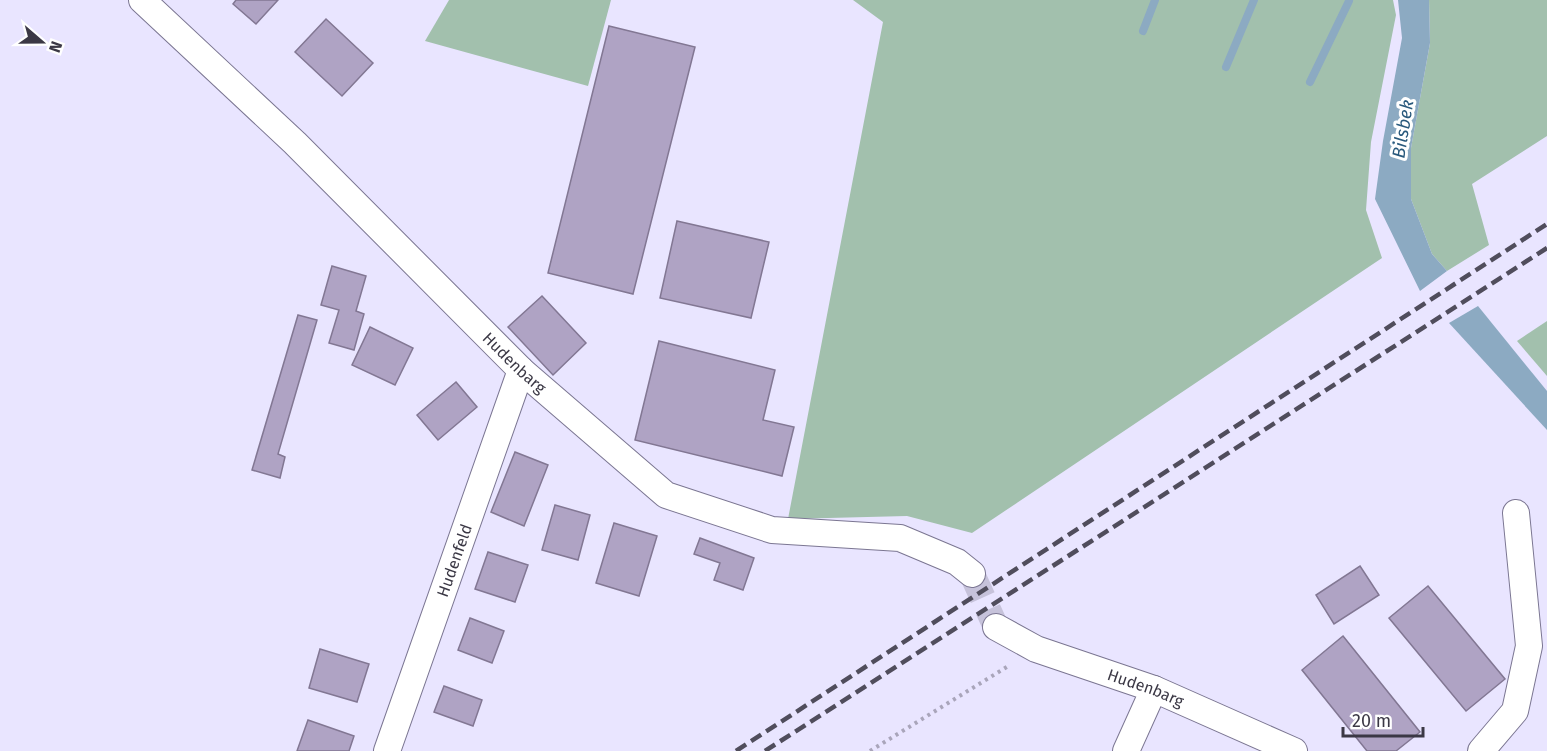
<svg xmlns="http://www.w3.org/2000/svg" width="1547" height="751" font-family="'Fira Sans',sans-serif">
	<rect width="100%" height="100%" fill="#e9e5ff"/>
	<!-- green -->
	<g fill="#a2c0ad">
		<polygon points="449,0 611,0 588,86 425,41"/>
		<polygon points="853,0 1393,0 1396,15 1371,142 1366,210 1382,258 972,533 907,516 788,519 883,22"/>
		<polygon points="1429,0 1547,0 1547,136 1472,184 1489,245 1447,271 1432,254 1411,199 1411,148 1430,43"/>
		<polygon points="1547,321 1547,376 1517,341"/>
	</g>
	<!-- water -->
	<g fill="#8caac2">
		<polygon points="1398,0 1429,0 1430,43 1411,148 1411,199 1432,254 1447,271 1420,291 1375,199 1383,141 1402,38"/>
		<polygon points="1478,306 1547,391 1547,430 1449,323"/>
	</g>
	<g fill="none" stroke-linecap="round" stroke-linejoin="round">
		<!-- stream -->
		<g stroke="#8caac2" stroke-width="8">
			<polyline points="1143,31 1155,0"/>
			<polyline points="1226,67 1254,0"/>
			<polyline points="1310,82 1349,1"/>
		</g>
	</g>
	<!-- building -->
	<g fill="#afa3c4" stroke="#827793" stroke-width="1.5">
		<polygon points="236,0 278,0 256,24 233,4"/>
		<polygon points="326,19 373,63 342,96 295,52"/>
		<polygon points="609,26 695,47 633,294 548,273"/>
		<polygon points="677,221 769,242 751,318 660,298"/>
		<polygon points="332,266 366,276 356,311 364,314 354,350 329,343 339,310 321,305"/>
		<polygon points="542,296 586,343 553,375 508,327"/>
		<polygon points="298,315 317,320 278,454 285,457 280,478 252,470"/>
		<polygon points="370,327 413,348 395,385 352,365"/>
		<polygon points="659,341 775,370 763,420 794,427 782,476 635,440"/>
		<polygon points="456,382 477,407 438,440 417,415"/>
		<polygon points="515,452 548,465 524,526 491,512"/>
		<polygon points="555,505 590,515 578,560 542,550"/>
		<polygon points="614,523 657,536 639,596 596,583"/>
		<polygon points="700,538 754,558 743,590 714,580 720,563 694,554"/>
		<polygon points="488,552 528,565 515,602 475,589"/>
		<polygon points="1360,566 1379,595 1334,624 1316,595"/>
		<polygon points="1428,586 1505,679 1466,711 1389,618"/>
		<polygon points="470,618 504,631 492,663 458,650"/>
		<polygon points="1343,636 1420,732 1396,751 1367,751 1302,670"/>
		<polygon points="320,649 369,664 357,702 309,688"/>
		<polygon points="444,686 482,700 473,726 434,712"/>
		<polygon points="308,720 354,736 349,751 297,751"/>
	</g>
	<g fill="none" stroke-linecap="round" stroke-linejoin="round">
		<!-- minor-tunnel -->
		<polyline stroke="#c6c2da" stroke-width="26" stroke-dasharray="26 13" stroke-linecap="butt" points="972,574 996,627"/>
		<!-- minor casing -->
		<g stroke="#7b7692" stroke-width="28">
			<g id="minor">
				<path id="s1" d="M142,0l153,143 226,227 145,125 106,35 128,8 57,24 15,12"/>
				<path id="s2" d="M996,627l40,22 118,40 140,62"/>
				<path id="s3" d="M387,751l134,-381"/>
				<polyline points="1126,751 1154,689"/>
				<polyline points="1481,751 1515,711 1529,646 1516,513"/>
			</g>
		</g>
		<!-- path -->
		<polyline stroke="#a9a5ba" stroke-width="4" stroke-dasharray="3 4.5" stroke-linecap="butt" points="870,751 1010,665"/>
		<!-- minor -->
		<use href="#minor" stroke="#fff" stroke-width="26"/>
		<!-- rail -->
		<g stroke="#504d5c" stroke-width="4.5" stroke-dasharray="12 6" stroke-linecap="butt">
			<polyline points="736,751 1547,224"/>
			<polyline points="765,751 1547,248"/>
		</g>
	</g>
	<g text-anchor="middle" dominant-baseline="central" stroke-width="6" stroke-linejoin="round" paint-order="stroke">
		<!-- street labels -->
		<g font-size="16" fill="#3b3845" stroke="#fff">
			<text stroke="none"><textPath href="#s1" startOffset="520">Hudenbarg</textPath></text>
			<text stroke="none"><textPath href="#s3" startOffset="202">Hudenfeld</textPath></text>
			<text stroke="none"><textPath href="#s2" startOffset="162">Hudenbarg</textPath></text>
		</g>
		<!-- water labels -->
		<g font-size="18" font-style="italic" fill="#29597c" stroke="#fff">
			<text transform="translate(1403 129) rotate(-81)">Bilsbek</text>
		</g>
	</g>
	<!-- north arrow -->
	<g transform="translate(42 42) rotate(110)" stroke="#ffffff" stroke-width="4.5" paint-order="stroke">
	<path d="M0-4.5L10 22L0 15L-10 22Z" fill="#3b3845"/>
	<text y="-9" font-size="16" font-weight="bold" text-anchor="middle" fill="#3b3845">N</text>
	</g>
	<!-- scale -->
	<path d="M1343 727v9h80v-9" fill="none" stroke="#3b3845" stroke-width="3"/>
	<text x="1352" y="727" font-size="18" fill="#3b3845" stroke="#ffffff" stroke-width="4.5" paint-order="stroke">20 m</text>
</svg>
